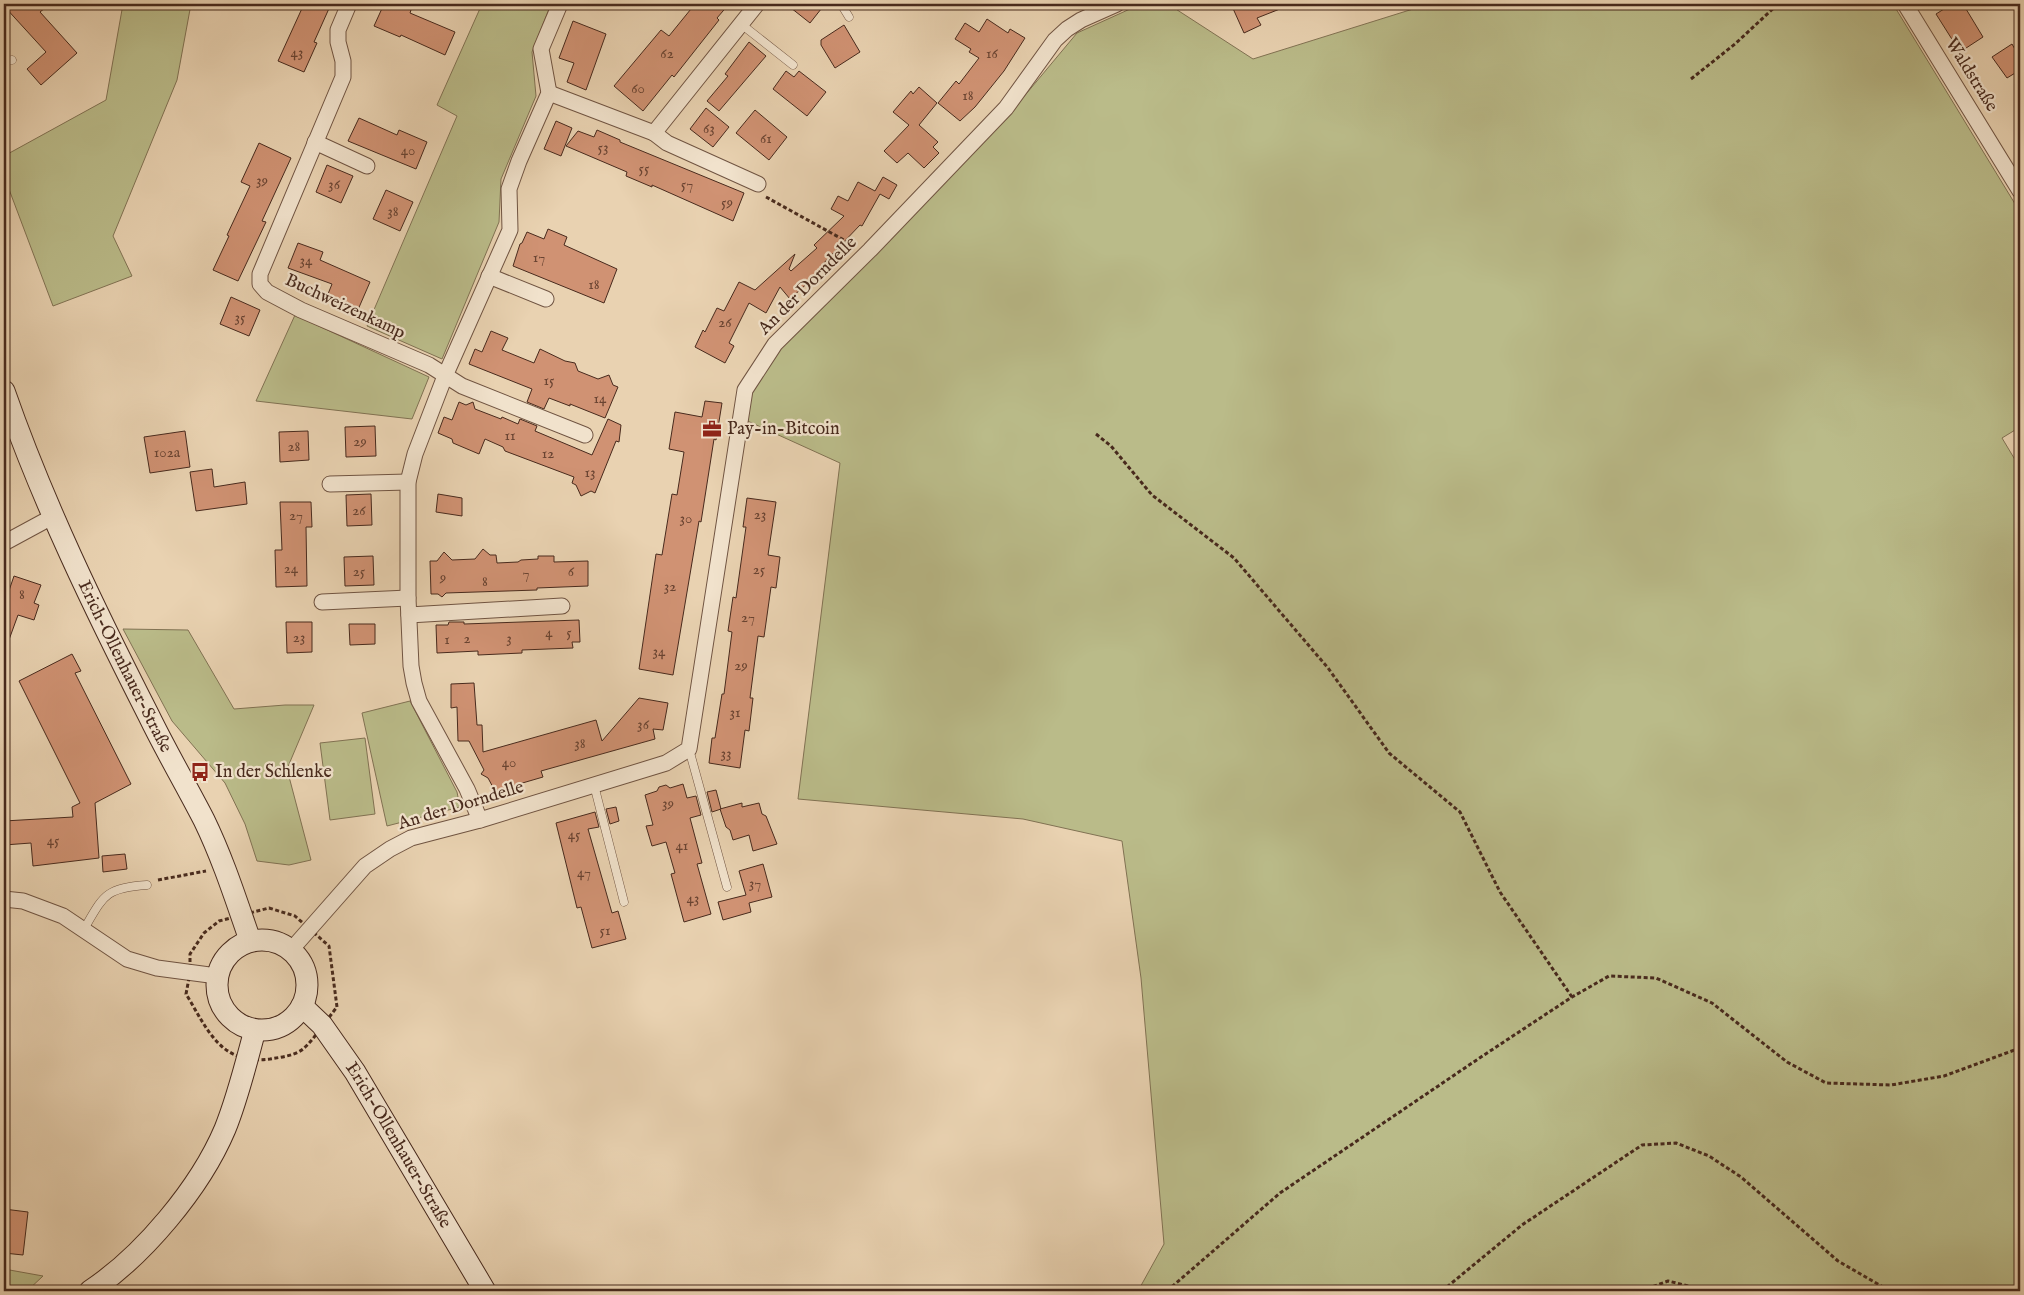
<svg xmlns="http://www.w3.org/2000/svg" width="2024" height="1295" font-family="'IM FELL English',serif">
	<rect width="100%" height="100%" fill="#e9d2b1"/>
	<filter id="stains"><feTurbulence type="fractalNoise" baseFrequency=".004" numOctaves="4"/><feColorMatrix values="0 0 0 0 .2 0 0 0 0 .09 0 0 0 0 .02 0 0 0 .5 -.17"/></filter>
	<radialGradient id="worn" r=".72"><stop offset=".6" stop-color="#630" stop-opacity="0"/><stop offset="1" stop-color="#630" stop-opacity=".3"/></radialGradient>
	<!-- green -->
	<g fill="#babb89" stroke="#817253">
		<polygon points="123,4 191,4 177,80 113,236 132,276 53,306 4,176 4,156 106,100"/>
		<polygon points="482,4 551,4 532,52 536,96 501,179 499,222 442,359 367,326 457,116 437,105"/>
		<polygon points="1141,4 1168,4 1253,59 1429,4 1893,4 2020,212 2020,427 2002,438 2020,468 2020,1291 1138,1291 1164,1244 1141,978 1122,841 1023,819 798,799 840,463 741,418 745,390 775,344 1001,124 1077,33"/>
		<polygon points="295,315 429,377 412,419 256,401"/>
		<polygon points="123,629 188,630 234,709 285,705 314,705 287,769 311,860 289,865 257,861 245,824 225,783 172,721"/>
		<polygon points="410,701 457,792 460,807 387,826 362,713"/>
		<polygon points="365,738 375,814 330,820 320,743"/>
		<polygon points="4,1269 43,1276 27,1291 4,1291"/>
	</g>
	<!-- building -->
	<g fill="#d09273" stroke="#482a1d">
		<polygon points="4,4 50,4 40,12 77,53 41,85 27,69 46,52 4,6"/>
		<polygon points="304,4 331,4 314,42 317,43 304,72 278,61"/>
		<polygon points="384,4 396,4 411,10 410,13 455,32 445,55 401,35 400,37 374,26"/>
		<polygon points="695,4 729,4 717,18 719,20 674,77 672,75 643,111 614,86 661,30 669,36"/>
		<polygon points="786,4 825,4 810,23"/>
		<polygon points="1231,4 1290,4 1290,5 1257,18 1261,25 1244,33"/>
		<polygon points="1952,4 1963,4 1983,37 1960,52 1936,14"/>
		<polygon points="987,19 1008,33 1010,29 1025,38 1004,71 975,107 960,121 938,103 956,81 959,84 979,58 969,52 971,49 955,39 965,23 979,32"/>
		<polygon points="573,21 606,34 586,90 567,82 574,63 559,58"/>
		<polygon points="844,25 860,52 835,68 821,45 821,40"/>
		<polygon points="749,42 766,56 719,111 707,101 728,76 725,74"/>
		<polygon points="2012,44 2020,58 2020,70 2007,78 1992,57"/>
		<polygon points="786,71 794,77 799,71 826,92 807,116 773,89"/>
		<polygon points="919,87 937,103 919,125 938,142 933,147 939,153 924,168 908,153 897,163 884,151 909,125 893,112 911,91 913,94"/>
		<polygon points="706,108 729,127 713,147 690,129"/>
		<polygon points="755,110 787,137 769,160 736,133"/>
		<polygon points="359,118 397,135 399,130 427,142 416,169 348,141"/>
		<polygon points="556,121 572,128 561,156 544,149"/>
		<polygon points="597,130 620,140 620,142 744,193 733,221 652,185 652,187 626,176 627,172 566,146 578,131 594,137"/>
		<polygon points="259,143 291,158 262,221 266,222 238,281 213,270 229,236 227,235 250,186 241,182"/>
		<polygon points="327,165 353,176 341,203 316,192"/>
		<polygon points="883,177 897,185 889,199 880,194 862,226 860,225 820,267 823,269 790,299 780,287 766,313 749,303 729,343 734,346 725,363 695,347 703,330 705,332 717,308 724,311 739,282 755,290 795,254 789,269 791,271 817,248 814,245 844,216 831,209 838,196 848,201 858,182 875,191"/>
		<polygon points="386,190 413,202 400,231 373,219"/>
		<polygon points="548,229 567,237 564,245 617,269 604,303 513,266 520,244 522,243 527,232 544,239"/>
		<polygon points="298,243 323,252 320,260 370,282 357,312 326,299 332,284 288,268"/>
		<polygon points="231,297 260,310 249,336 220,324"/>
		<polygon points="491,331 508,338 502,350 534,363 540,349 565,361 575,363 578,371 598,379 609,375 613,385 618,387 605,418 570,404 570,406 549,398 544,409 527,402 532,389 469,364 475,349 482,352"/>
		<polygon points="705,401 722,403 716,440 714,439 701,522 699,521 673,675 639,669 656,554 662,555 672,494 677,495 684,452 669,449 675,412 702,417"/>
		<polygon points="459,402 466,405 473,402 475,409 501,419 502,417 518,424 520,419 537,426 535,431 592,455 608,419 621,425 619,442 616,441 595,493 591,491 581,496 576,485 572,483 574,477 505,451 503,447 485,439 479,454 453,443 452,439 438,433 444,417 452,420"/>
		<polygon points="375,426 376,456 346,457 345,427"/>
		<polygon points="185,431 190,467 150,473 144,437"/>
		<polygon points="308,431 309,460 280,462 279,432"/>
		<polygon points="212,469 214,487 245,482 247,504 196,511 190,472"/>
		<polygon points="371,494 372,525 347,526 346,495"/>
		<polygon points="438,494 462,498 462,516 436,512"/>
		<polygon points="747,498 776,502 768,555 780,557 776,588 771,587 764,637 758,636 750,698 753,698 749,731 745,730 740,768 709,763 712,738 715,738 722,694 724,694 732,632 728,631 733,597 736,598 746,527 743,527"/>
		<polygon points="280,502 311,502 312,527 306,527 307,586 276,587 275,550 282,550"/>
		<polygon points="483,549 490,555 496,555 497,563 518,562 521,560 538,559 538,556 554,556 554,562 588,561 588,586 537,588 537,590 446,593 442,597 438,594 431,594 430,561 437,561 444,552 452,560 475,559"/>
		<polygon points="373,556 374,585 345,586 344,557"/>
		<polygon points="14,576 41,585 34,603 39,605 34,620 18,615 6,648 4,648 4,605"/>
		<polygon points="579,620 580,642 572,642 573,648 522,650 522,653 478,655 478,651 437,653 436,625 448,625 449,622 464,622 464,624"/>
		<polygon points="286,622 312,622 312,652 287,653"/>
		<polygon points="349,624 375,624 375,644 350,645"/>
		<polygon points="72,654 81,671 75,673 131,784 95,803 99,858 33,866 31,843 4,845 4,821 73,817 72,807 80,803 19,681"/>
		<polygon points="474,683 477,725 482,725 483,752 596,720 602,741 639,698 668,703 663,730 653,729 655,739 541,771 543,777 495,791 488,778 481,774 484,770 469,741 458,741 457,707 451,708 451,684"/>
		<polygon points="683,784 687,798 696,796 701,815 690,818 702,863 697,864 711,914 684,922 671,874 675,873 666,842 652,846 646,826 653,825 645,795 657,791 659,787 666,785 670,788"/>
		<polygon points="716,790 721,809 712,812 707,792"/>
		<polygon points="742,803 742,807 759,803 762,814 766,816 777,844 753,851 749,835 733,840 730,830 726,827 720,809"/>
		<polygon points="616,807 619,821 610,824 606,809"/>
		<polygon points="595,812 599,827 588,829 612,913 618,911 626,939 592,948 581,907 577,908 556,823"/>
		<polygon points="125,854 127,869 103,872 102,856"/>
		<polygon points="763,864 772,897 749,903 751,912 723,920 718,902 746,895 739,871"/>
		<polygon points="4,1209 28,1212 23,1255 4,1253"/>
	</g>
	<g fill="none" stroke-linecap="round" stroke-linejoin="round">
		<!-- lane casing -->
		<g stroke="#705442" stroke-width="9">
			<g id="lane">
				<polyline points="841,4 849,17"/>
				<polyline points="741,24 793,65"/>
				<polyline points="4,62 12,60"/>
				<polyline points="689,749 727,887"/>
				<polyline points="594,785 624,902"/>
				<path d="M84,929c20,-34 21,-41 63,-44"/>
			</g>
		</g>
		<!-- street casing -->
		<g stroke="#705442" stroke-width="17">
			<g id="street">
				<polyline points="349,4 338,30 338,42 343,61 343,77 260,274 260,284 267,292 301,310 429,365 462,386 585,435"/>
				<polyline points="1905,4 2020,191"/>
				<polyline points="549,93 654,133 757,4"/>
				<polyline points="654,133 667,143 758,184"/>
				<polyline points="315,142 367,166"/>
				<polyline points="489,276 546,299"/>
				<polyline points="330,484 408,482"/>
				<polyline points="4,543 52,517"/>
				<polyline points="322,602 408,598"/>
				<polyline points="409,615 562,606"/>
				<polyline points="480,820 467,789 419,701 414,683 411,666 408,598 408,482 415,454 445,376 510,230 509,189 519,161 549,93 541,49 560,4"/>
				<polyline points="4,899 23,901 63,916 127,959 157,968 217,976"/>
				<polyline points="291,950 365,866 390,849 411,838 480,820 666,763 689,749 745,390 775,344 870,250 1006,108 1055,40 1067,29 1081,20 1117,4"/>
			</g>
		</g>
		<!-- secondary casing -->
		<g stroke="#482a1d" stroke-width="23">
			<g id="secondary">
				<path id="s1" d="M4,391c39,112 91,219 145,325 17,35 37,69 55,104 19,39 32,80 46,120"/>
				<circle cx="262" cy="985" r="45"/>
				<path id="s2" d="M302,1006l20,19 33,47 130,219"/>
				<path d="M90,1291c53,-35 110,-103 135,-162 13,-32 21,-66 30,-99"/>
			</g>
		</g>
		<!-- path -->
		<g stroke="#482a1d" stroke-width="3" stroke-dasharray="4 2.5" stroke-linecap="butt">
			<polyline points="1691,79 1735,44 1778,4"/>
			<polyline points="766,197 853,245"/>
			<polyline points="1096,434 1111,446 1152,495 1234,558 1328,668 1389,753 1460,812 1500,892 1572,997"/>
			<polyline points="158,880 206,871"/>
			<path d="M269,908l26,8 34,30 8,61c-9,11 -24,34 -34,42 -9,7 -22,8 -33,10 -50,6 -62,-29 -84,-65l4,-21v-19l14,-21 15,-12z"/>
			<polyline points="1167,1291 1280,1193 1481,1057 1572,997 1609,976 1656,978 1712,1003 1787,1062 1826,1083 1891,1085 1944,1076 2020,1048"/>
			<polyline points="1442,1291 1522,1225 1642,1145 1676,1143 1709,1156 1741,1177 1838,1261 1890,1291"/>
			<polyline points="1641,1291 1668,1281 1709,1291"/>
		</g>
		<!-- lane -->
		<use href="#lane" stroke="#f1e2cc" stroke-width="8"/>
		<!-- street -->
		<use href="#street" stroke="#f1e2cc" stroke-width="15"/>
		<!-- secondary -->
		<use href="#secondary" stroke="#f1e2cc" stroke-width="21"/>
	</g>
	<!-- icons -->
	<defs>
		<g id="office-bare" transform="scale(1.5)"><path d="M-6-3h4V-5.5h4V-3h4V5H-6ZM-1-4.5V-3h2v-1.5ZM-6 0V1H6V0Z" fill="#8f2418" stroke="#f1e2cc" stroke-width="2.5" paint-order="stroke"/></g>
		<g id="bus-bare" transform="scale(1.5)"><path d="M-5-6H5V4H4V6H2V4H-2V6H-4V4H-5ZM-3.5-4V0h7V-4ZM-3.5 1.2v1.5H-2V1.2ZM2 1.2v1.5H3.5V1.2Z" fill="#8f2418" stroke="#f1e2cc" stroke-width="2.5" paint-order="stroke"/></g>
	</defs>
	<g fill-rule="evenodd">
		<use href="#office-bare" x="712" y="429"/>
		<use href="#bus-bare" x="200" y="772"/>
	</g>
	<g text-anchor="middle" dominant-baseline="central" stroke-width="4.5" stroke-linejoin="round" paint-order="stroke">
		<!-- number labels -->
		<g font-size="15" fill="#6a4432">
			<text x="297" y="52">43</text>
			<text x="667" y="53">62</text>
			<text x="992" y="53">16</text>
			<text x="638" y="88">60</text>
			<text x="968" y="95">18</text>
			<text x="709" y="128">63</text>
			<text x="766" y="138">61</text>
			<text x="603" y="147">53</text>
			<text x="408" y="150">40</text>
			<text x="644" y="168">55</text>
			<text x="262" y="180">39</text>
			<text x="334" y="184">36</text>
			<text x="687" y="184">57</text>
			<text x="727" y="202">59</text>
			<text x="393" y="211">38</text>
			<text x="539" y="257">17</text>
			<text x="306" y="260">34</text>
			<text x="594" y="284">18</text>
			<text x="240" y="317">35</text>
			<text x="725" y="322">26</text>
			<text x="549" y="380">15</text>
			<text x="600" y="398">14</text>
			<text x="510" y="435">11</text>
			<text x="360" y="441">29</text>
			<text x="294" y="446">28</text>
			<text x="167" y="452">102a</text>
			<text x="548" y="453">12</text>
			<text x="590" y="472">13</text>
			<text x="359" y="510">26</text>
			<text x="760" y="514">23</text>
			<text x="296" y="515">27</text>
			<text x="686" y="518">30</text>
			<text x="291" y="568">24</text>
			<text x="759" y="569">25</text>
			<text x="359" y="571">25</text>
			<text x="571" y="571">6</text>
			<text x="526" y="573">7</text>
			<text x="443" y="577">9</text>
			<text x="485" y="581">8</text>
			<text x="670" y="586">32</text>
			<text x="22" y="594">8</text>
			<text x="748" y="617">27</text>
			<text x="549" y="632">4</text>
			<text x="569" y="632">5</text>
			<text x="299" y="637">23</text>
			<text x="467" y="638">2</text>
			<text x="509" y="638">3</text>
			<text x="447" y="639">1</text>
			<text x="659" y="651">34</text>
			<text x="741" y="665">29</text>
			<text x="735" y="712">31</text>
			<text x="643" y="724">36</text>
			<text x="580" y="743">38</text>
			<text x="726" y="753">33</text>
			<text x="509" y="762">40</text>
			<text x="668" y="803">39</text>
			<text x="574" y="834">45</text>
			<text x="53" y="840">45</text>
			<text x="682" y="845">41</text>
			<text x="584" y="872">47</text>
			<text x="755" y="883">37</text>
			<text x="693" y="898">43</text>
			<text x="605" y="930">51</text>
		</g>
		<!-- street labels -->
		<g font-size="18" fill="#482a1d" stroke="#f1e2cc">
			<text transform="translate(1971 75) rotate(58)">Waldstraße</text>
			<text transform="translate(808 286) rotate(-45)">An der Dorndelle</text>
			<text transform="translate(345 307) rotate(25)">Buchweizenkamp</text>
			<text stroke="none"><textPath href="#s1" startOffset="301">Erich-Ollenhauer-Straße</textPath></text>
			<text transform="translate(461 806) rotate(-17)">An der Dorndelle</text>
			<text stroke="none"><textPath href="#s2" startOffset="170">Erich-Ollenhauer-Straße</textPath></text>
		</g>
		<!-- poi labels -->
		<g font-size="18" fill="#482a1d" stroke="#f1e2cc" text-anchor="start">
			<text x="727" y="429">Pay-in-Bitcoin</text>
			<text x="215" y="772">In der Schlenke</text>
		</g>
	</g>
	<!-- margin -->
	<rect width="2024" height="1295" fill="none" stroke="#e9d2b1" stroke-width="20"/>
	<rect x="5" y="5" width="2014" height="1285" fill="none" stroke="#482a1d" stroke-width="2.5"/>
	<rect x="10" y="10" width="2004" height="1275" fill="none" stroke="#482a1d"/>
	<rect width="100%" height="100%" filter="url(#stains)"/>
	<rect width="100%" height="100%" fill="url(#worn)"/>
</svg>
